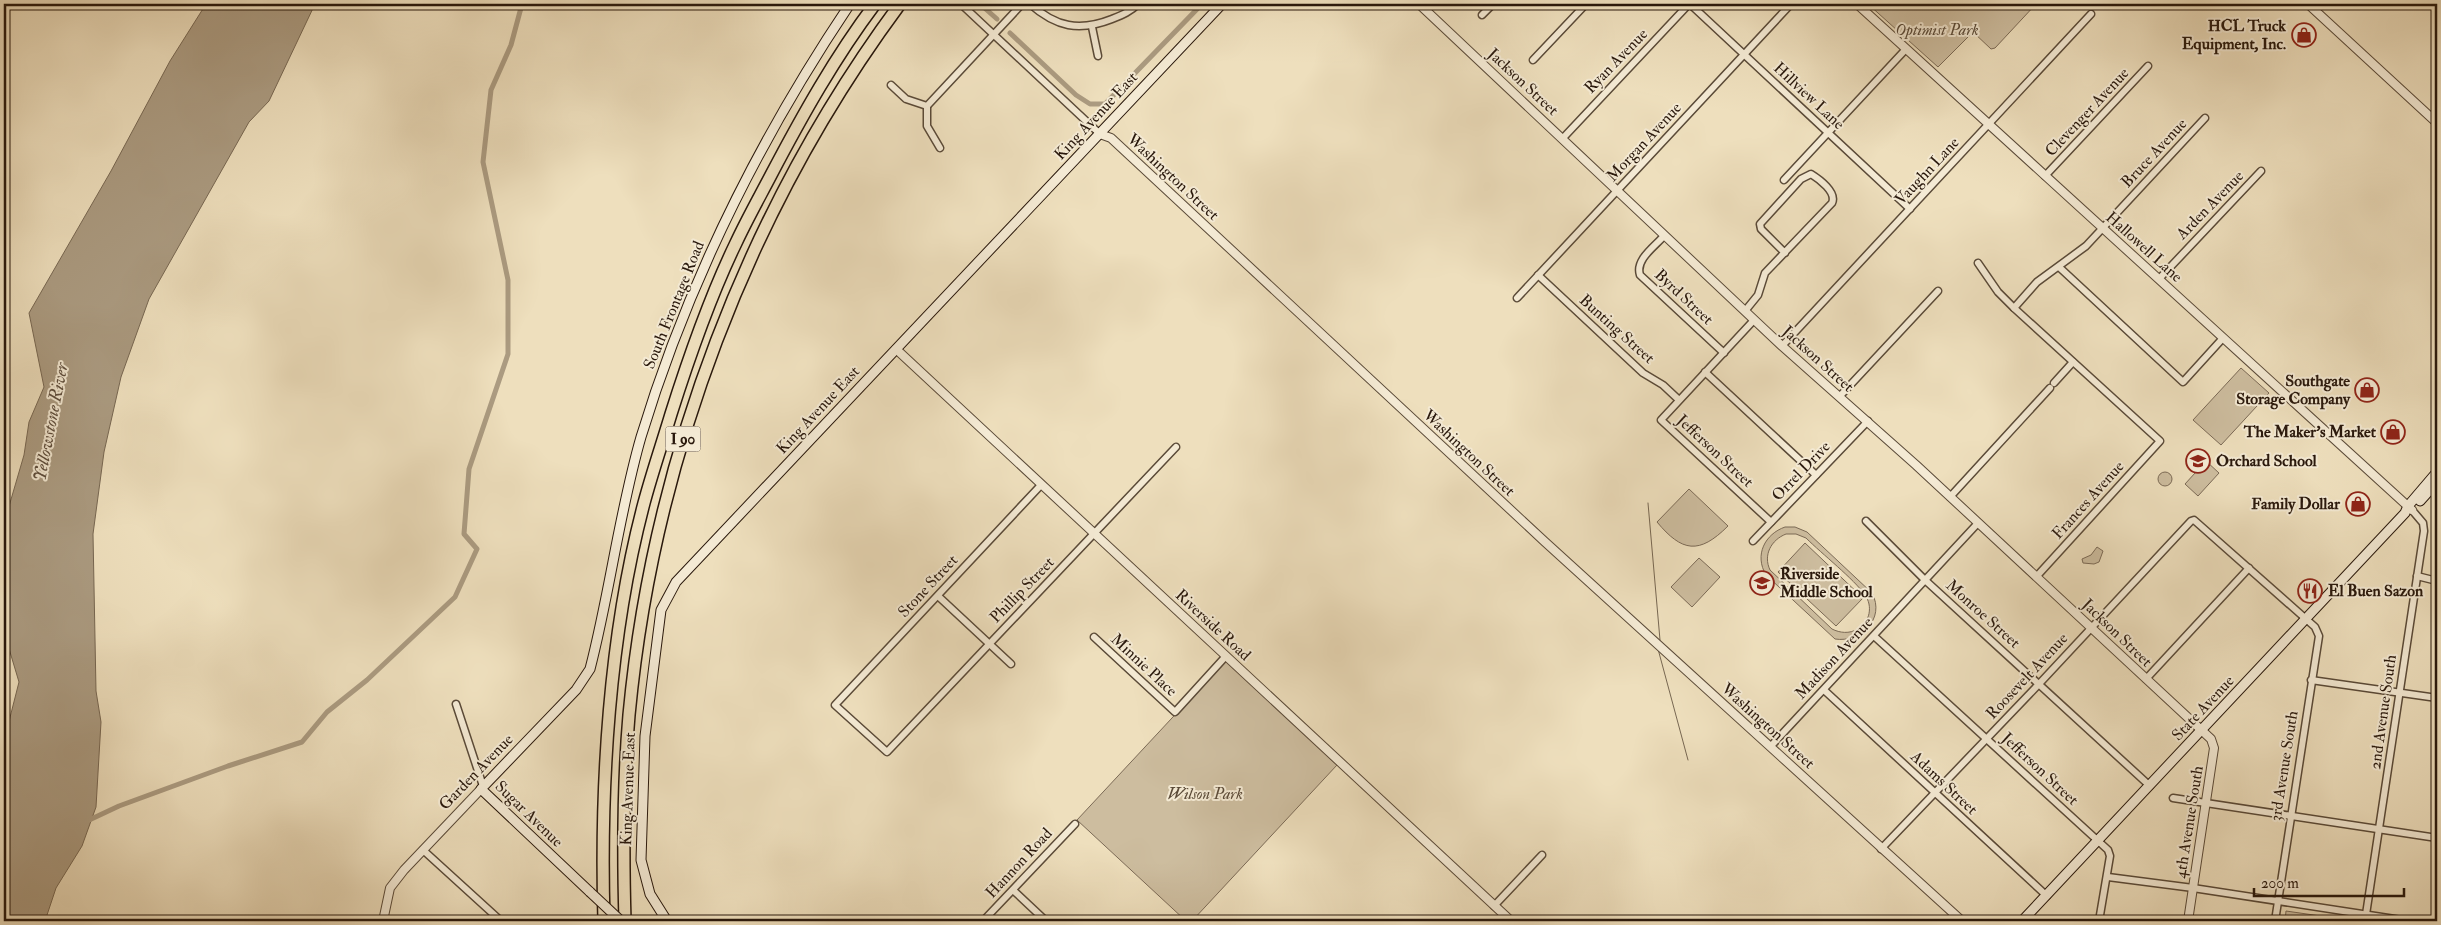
<svg xmlns="http://www.w3.org/2000/svg" width="2441" height="925" font-family="'IM FELL Double Pica',serif">
	<rect width="100%" height="100%" fill="#eedfbd"/>
	<filter id="stains"><feTurbulence type="fractalNoise" baseFrequency=".004" numOctaves="4"/><feColorMatrix values="0 0 0 0 .2 0 0 0 0 .09 0 0 0 0 .02 0 0 0 .5 -.17"/></filter>
	<radialGradient id="worn" r=".72"><stop offset=".6" stop-color="#630" stop-opacity="0"/><stop offset="1" stop-color="#630" stop-opacity=".3"/></radialGradient>
	<!-- green -->
	<g fill="#cdbd9f" stroke="#7b6a56" fill-rule="evenodd">
		<polygon points="1868,4 2036,4 1995,48 1991,49 1973,32 1938,67"/>
		<polygon points="2241,368 2269,393 2221,445 2193,420"/>
		<polygon points="2206,461 2219,473 2198,496 2185,484"/>
		<circle cx="2165" cy="479" r="7"/>
		<path d="M1689,489l39,37c-29,29 -46,26 -71,-4z"/>
		<path d="M1785,527h10l12,5 65,61c14,26 -12,50 -37,46l-69,-64c-12,-20 -1,-41 19,-48zM1786,534h10l10,4c16,16 48,41 59,57 8,11 5,27 -7,34 -9,5 -18,4 -26,0l-62,-59c-7,-15 1,-30 16,-36z"/>
		<polygon points="1805,543 1863,598 1836,626 1778,572"/>
		<polygon points="2097,547 2103,551 2099,562 2094,564 2083,563 2082,559 2091,555"/>
		<polygon points="1699,558 1720,577 1692,607 1671,587"/>
		<polygon points="1226,660 1337,765 1192,921 1186,921 1077,820"/>
		<polygon points="2286,911 2355,921 2285,921"/>
	</g>
	<!-- water -->
	<polygon fill="#ab9b81" stroke="#776752" points="206,4 315,4 269,101 249,122 149,299 121,377 104,452 93,534 96,691 101,722 96,807 82,846 56,888 45,921 4,921 4,741 19,682 4,632 4,533 5,520 24,455 29,422 44,387 29,313 111,171 170,61"/>
	<g fill="none" stroke-linecap="round" stroke-linejoin="round">
		<!-- stream -->
		<g stroke="#776752" stroke-width="1">
			<polyline points="1648,503 1660,640"/>
			<polyline points="1658,649 1688,760"/>
		</g>
		<!-- canal -->
		<g stroke="#ab9b81" stroke-width="5">
			<polyline points="980,4 997,19"/>
			<polyline points="1010,33 1076,95 1090,104 1105,104 1202,4"/>
			<polyline points="87,821 119,806 228,766 302,742 327,712 367,680 455,597 477,549 464,534 469,469 508,354 508,280 483,162 491,90 511,45 522,4"/>
		</g>
		<!-- minor casing -->
		<g stroke="#5a4a38" stroke-width="9">
			<g id="minor">
				<polyline points="961,4 1100,134"/>
				<path d="M1030,4c26,23 49,28 82,15 10,-4 18,-7 26,-15"/>
				<polyline points="1690,4 1910,209"/>
				<polyline points="1482,15 1493,4"/>
				<polyline points="1092,27 1098,56"/>
				<polyline points="1533,60 1586,4"/>
				<polyline points="891,85 906,99 927,106 1022,4"/>
				<polyline points="927,106 927,126 940,148"/>
				<polyline points="1563,138 1689,4"/>
				<polyline points="2045,176 2148,66"/>
				<polyline points="1784,180 1906,49"/>
				<path d="M1664,236c-10,11 -29,24 -24,39l84,78"/>
				<polyline points="1978,263 1998,292 2014,308 2160,441 2037,576"/>
				<polyline points="2059,267 2183,382 2223,338"/>
				<polyline points="1538,275 1643,373 1663,385 1679,400"/>
				<polyline points="2159,279 2261,171"/>
				<polyline points="1517,298 1791,4"/>
				<polyline points="2014,308 2037,282 2086,246 2205,118"/>
				<path d="M1745,311l13,-16 7,-22 67,-70c5,-11 -13,-24 -21,-29l-10,5 -41,45 1,5 24,24"/>
				<polyline points="1754,320 1661,420 1771,522"/>
				<polyline points="1782,346 2091,14"/>
				<polyline points="1705,372 1816,475"/>
				<polyline points="2054,383 2073,362"/>
				<polyline points="1840,396 1938,291"/>
				<polyline points="1041,485 835,705 887,752 1176,447"/>
				<polyline points="1950,497 2050,388"/>
				<polyline points="1866,521 1925,580 2150,786"/>
				<polyline points="1753,541 1868,421"/>
				<polyline points="2417,576 2437,581"/>
				<polyline points="938,596 1011,664"/>
				<polyline points="1874,636 2108,850 2110,856 2099,921"/>
				<polyline points="1094,637 1175,712 1226,656"/>
				<polyline points="2146,679 2249,568"/>
				<polyline points="2311,680 2437,698"/>
				<polyline points="1824,690 2047,896"/>
				<polyline points="456,704 483,786 481,789"/>
				<polyline points="1771,746 1978,523"/>
				<polyline points="2173,798 2437,838"/>
				<polyline points="1881,849 2039,684 2191,521 2194,520 2315,627 2319,636 2275,921"/>
				<polyline points="423,850 501,921"/>
				<polyline points="2108,877 2193,888 2408,921"/>
				<polyline points="1013,890 1046,921"/>
				<polyline points="1494,906 1542,855"/>
				<polyline points="983,921 1075,824"/>
				<polyline points="2365,921 2424,531 2423,523 2412,510"/>
			</g>
		</g>
		<!-- tertiary casing -->
		<g stroke="#5a4a38" stroke-width="10">
			<g id="tertiary">
				<polyline points="1419,4 1782,346 1916,465 2211,739 2214,748 2188,921"/>
				<polyline points="1857,4 2412,510"/>
				<polyline points="2308,4 2437,123"/>
				<polyline points="1100,134 1111,138 1544,541 1962,921"/>
				<polyline points="896,349 1511,921"/>
				<polyline points="383,921 390,888 404,870 481,789"/>
			</g>
		</g>
		<!-- secondary casing -->
		<g stroke="#29180c" stroke-width="11">
			<g id="secondary">
				<polyline points="2420,501 2437,482"/>
				<path d="M590,892l-109,-103 95,-99 14,-21c20,-77 29,-156 51,-232 47,-155 119,-299 209,-433"/>
				<polyline points="667,921 650,894 641,860 645,736 661,610 676,582 1222,4"/>
				<polyline points="2022,921 2405,513 2408,506 2437,472"/>
			</g>
		</g>
		<!-- motorway casing -->
		<g stroke="#29180c" stroke-width="14">
			<g id="motorway">
				<path d="M604,921c-4,-135 5,-286 40,-418 8,-30 18,-59 27,-89 18,-57 38,-115 64,-169 11,-24 24,-47 36,-70 31,-59 64,-118 104,-171"/>
				<path d="M625,921c-2,-68 -2,-137 4,-206 24,-255 119,-506 271,-711"/>
			</g>
		</g>
		<!-- minor -->
		<use href="#minor" stroke="#f4ead4" stroke-width="6"/>
		<!-- tertiary -->
		<use href="#tertiary" stroke="#f4ead4" stroke-width="8"/>
		<!-- secondary -->
		<use href="#secondary" stroke="#f4ead4" stroke-width="9"/>
		<!-- motorway -->
		<use href="#motorway" stroke="#eedfbd" stroke-width="11"/>
		<!-- secondary-bridge casing -->
		<g stroke="#29180c" stroke-width="11" stroke-linecap="butt">
			<polyline id="secondary-bridge" points="590,892 621,921"/>
		</g>
		<!-- secondary-bridge -->
		<use href="#secondary-bridge" stroke="#f4ead4" stroke-width="9"/>
	</g>
	<!-- icons -->
	<defs>
		<g id="shop-ring" transform="scale(1.25)"><circle r="9.5" fill="#f4ead4" stroke="#8f2418" stroke-width="1.5"/><path d="M-5-2.5h2.3a2.7 3.5 0 0 1 5.4 0H5L5.5 6h-11ZM-1.5-2.5h3a1.5 2.3 0 0 0-3 0Z" fill="#8f2418"/></g>
		<g id="school-ring" transform="scale(1.25)"><circle r="9.5" fill="#f4ead4" stroke="#8f2418" stroke-width="1.5"/><path d="M0-5L7-2L0 1L-7-2ZM-4 1L0 2.5L4 1V4Q0 6-4 4Z" fill="#8f2418"/></g>
		<g id="restaurant-ring" transform="scale(1.25)"><circle r="9.5" fill="#f4ead4" stroke="#8f2418" stroke-width="1.5"/><path d="M-5-6h1v4h1v-4h1v4h1v-4h1v5L-1.5 .5V6h-2V.5L-5-1ZM5-6V6H3V1.5H1.5Q1.5-4 5-6Z" fill="#8f2418"/></g>
	</defs>
	<g fill-rule="evenodd">
		<use href="#shop-ring" x="2304" y="35"/>
		<use href="#shop-ring" x="2367" y="390"/>
		<use href="#shop-ring" x="2393" y="432"/>
		<use href="#school-ring" x="2198" y="461"/>
		<use href="#shop-ring" x="2358" y="504"/>
		<use href="#school-ring" x="1762" y="583"/>
		<use href="#restaurant-ring" x="2310" y="591"/>
	</g>
	<g text-anchor="middle" dominant-baseline="central" stroke-width="4" stroke-linejoin="round" paint-order="stroke">
		<!-- shield labels -->
		<rect fill="#f4ead4" stroke="#665748" stroke-width="1" x="665.5" y="426.5" width="35" height="25" rx="4"/>
		<g font-size="15" font-weight="bold" fill="#29180c">
			<text x="683" y="439">I 90</text>
		</g>
		<!-- poi labels -->
		<g font-size="16" font-weight="bold" fill="#29180c" stroke="#f4ead4" text-anchor="end">
			<text x="2286" y="26">HCL Truck<tspan x="2286" dy="18">Equipment, Inc.</tspan></text>
			<text x="2350" y="381">Southgate<tspan x="2350" dy="18">Storage Company</tspan></text>
			<text x="2376" y="432">The Maker's Market</text>
			<text x="2216" y="461" text-anchor="start">Orchard School</text>
			<text x="2340" y="504">Family Dollar</text>
			<text x="1780" y="574" text-anchor="start">Riverside<tspan x="1780" dy="18">Middle School</tspan></text>
			<text x="2328" y="591" text-anchor="start">El Buen Sazon</text>
		</g>
		<!-- park labels -->
		<g font-size="16" font-style="italic" fill="#5a4a38" stroke="#f4ead4">
			<text x="1937" y="30">Optimist Park</text>
			<text x="1205" y="794">Wilson Park</text>
		</g>
		<!-- street labels -->
		<g font-size="16" fill="#29180c" stroke="#f4ead4">
			<text transform="translate(1616 61) rotate(-46)">Ryan Avenue</text>
			<text transform="translate(1523 82) rotate(43)">Jackson Street</text>
			<text transform="translate(1809 96) rotate(43)">Hillview Lane</text>
			<text transform="translate(2087 112) rotate(-47)">Clevenger Avenue</text>
			<text transform="translate(1096 116) rotate(-47)">King Avenue East</text>
			<text transform="translate(1644 142) rotate(-47)">Morgan Avenue</text>
			<text transform="translate(2154 153) rotate(-47)">Bruce Avenue</text>
			<text transform="translate(1927 171) rotate(-47)">Vaughn Lane</text>
			<text transform="translate(1173 177) rotate(43)">Washington Street</text>
			<text transform="translate(2210 205) rotate(-46)">Arden Avenue</text>
			<text transform="translate(2144 247) rotate(42)">Hallowell Lane</text>
			<text transform="translate(1684 297) rotate(43)">Byrd Street</text>
			<text transform="translate(674 305) rotate(-68)">South Frontage Road</text>
			<text transform="translate(1617 329) rotate(42)">Bunting Street</text>
			<text transform="translate(1818 359) rotate(42)">Jackson Street</text>
			<text transform="translate(818 410) rotate(-47)">King Avenue East</text>
			<text transform="translate(1715 451) rotate(43)">Jefferson Street</text>
			<text transform="translate(1469 453) rotate(43)">Washington Street</text>
			<text transform="translate(1801 471) rotate(-46)">Orrel Drive</text>
			<text transform="translate(2088 500) rotate(-48)">Frances Avenue</text>
			<text transform="translate(928 586) rotate(-47)">Stone Street</text>
			<text transform="translate(1022 590) rotate(-46)">Phillip Street</text>
			<text transform="translate(1983 614) rotate(42)">Monroe Street</text>
			<text transform="translate(1213 625) rotate(43)">Riverside Road</text>
			<text transform="translate(2117 633) rotate(44)">Jackson Street</text>
			<text transform="translate(1834 658) rotate(-47)">Madison Avenue</text>
			<text transform="translate(1144 665) rotate(43)">Minnie Place</text>
			<text transform="translate(2027 676) rotate(-47)">Roosevelt Avenue</text>
			<text transform="translate(2203 708) rotate(-47)">State Avenue</text>
			<text transform="translate(2383 712) rotate(-82)">2nd Avenue South</text>
			<text transform="translate(1768 726) rotate(42)">Washington Street</text>
			<text transform="translate(2284 766) rotate(-81)">3rd Avenue South</text>
			<text transform="translate(2040 769) rotate(43)">Jefferson Street</text>
			<text transform="translate(476 772) rotate(-46)">Garden Avenue</text>
			<text transform="translate(1944 783) rotate(43)">Adams Street</text>
			<text transform="translate(628 789) rotate(-88)">King Avenue East</text>
			<text transform="translate(529 814) rotate(44)">Sugar Avenue</text>
			<text transform="translate(2189 822) rotate(-81)">4th Avenue South</text>
			<text transform="translate(1019 863) rotate(-47)">Hannon Road</text>
		</g>
		<!-- water labels -->
		<g font-size="18" font-style="italic" fill="#5d4c3b" stroke="#f4ead4">
			<text transform="translate(51 422) rotate(-79)">Yellowstone River</text>
		</g>
	</g>
	<!-- margin -->
	<rect width="2441" height="925" fill="none" stroke="#eedfbd" stroke-width="20"/>
	<rect x="5" y="5" width="2431" height="915" fill="none" stroke="#29180c" stroke-width="2.5"/>
	<rect x="10" y="10" width="2421" height="905" fill="none" stroke="#29180c"/>
	<!-- scale -->
	<path d="M2254 888v8h150v-8" fill="none" stroke="#29180c" stroke-width="2.5"/>
	<text x="2261" y="888" font-size="15" fill="#29180c" stroke="#f4ead4" stroke-width="4" paint-order="stroke">200 m</text>
	<rect width="100%" height="100%" filter="url(#stains)"/>
	<rect width="100%" height="100%" fill="url(#worn)"/>
</svg>
